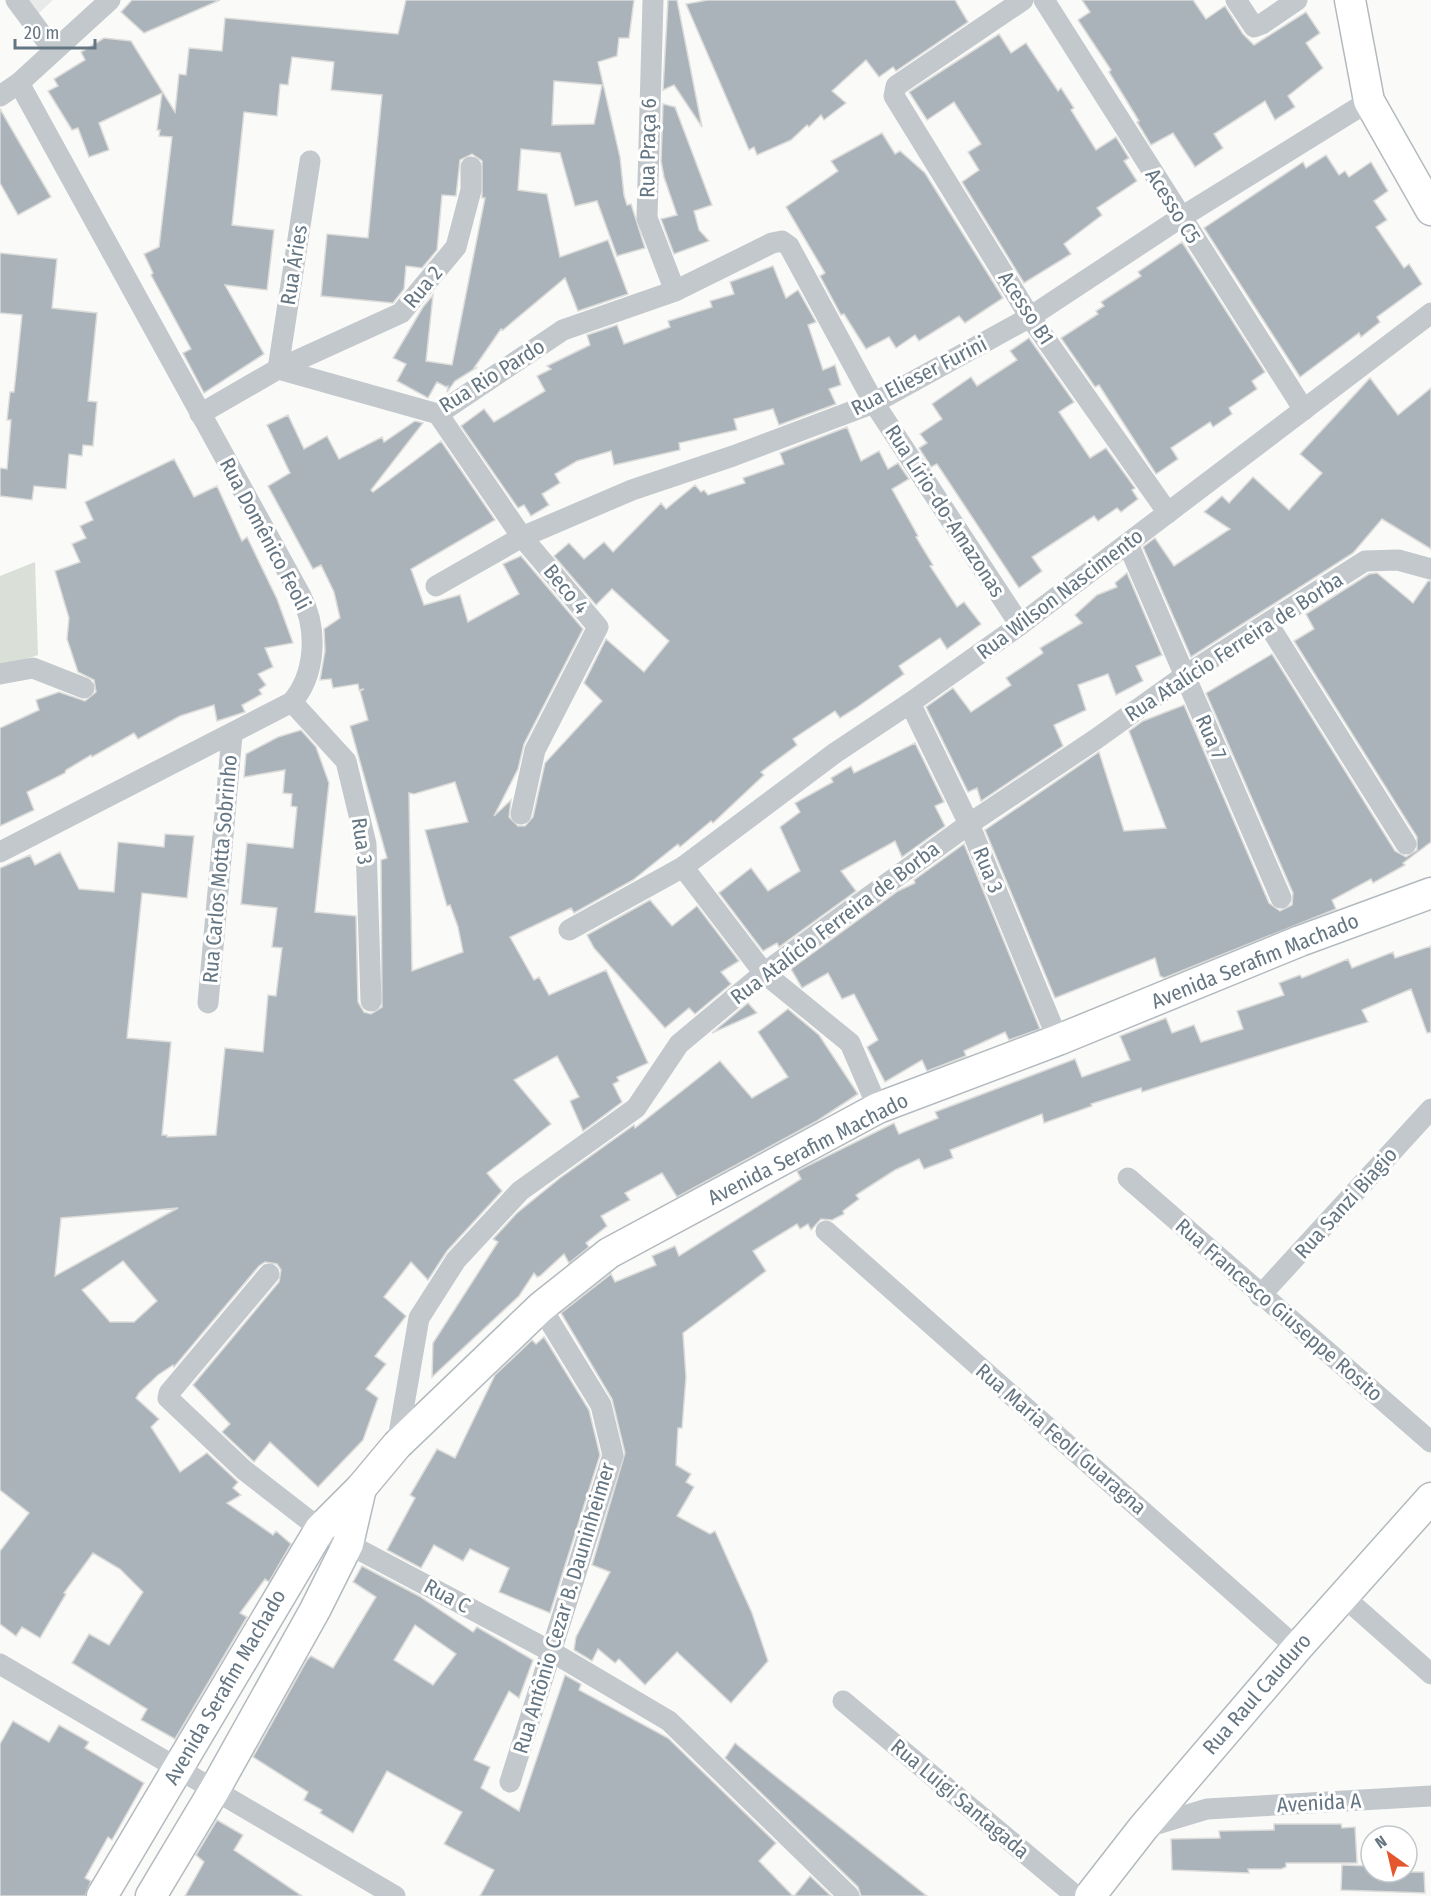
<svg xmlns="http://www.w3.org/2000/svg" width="1431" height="1896" font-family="'Fira Sans Condensed',sans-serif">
	<rect width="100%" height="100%" fill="#fafaf8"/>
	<!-- built -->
	<polygon fill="#e8e9e9" points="26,0 53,0 37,15"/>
	<!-- green -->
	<polygon fill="#dadfd7" points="35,562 38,655 0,667 0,576"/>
	<!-- building -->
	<g fill="#aab3b9" stroke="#dcdcda" stroke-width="1.5" fill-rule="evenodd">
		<polygon points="132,0 220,0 144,33 121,12"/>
		<path d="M406,0h228l-5,38h-10l-2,18 -19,6 22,95 4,38 3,10 4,-1 14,44 -28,8 -20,-55 -22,5 -15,-53 -39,-4 -3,41 29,4 13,63 48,-17 20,54 -50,17 -13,-33 -62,52 -2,-1 -27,39h2l-21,13 -8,11 1,-6 -2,1 -9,-5 -9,16 -31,-17 9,-17 -13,-6 30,-51 10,-12 -7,66 26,4 33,-167h-3v-37l-10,-7 -12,6 -4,36 -14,-1 -5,55 -15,18 -16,-2 -2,23 -11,14 -72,-7 6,-62 41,4 14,-143 -51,-5 3,-28 -42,-5 -4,28 -8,-1 -3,32 -33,-4 -6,57 -6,56 42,5 -7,60 -42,-5 39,69 -60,39 -21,-40 8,-4 -40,-74 2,-2 -9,-19 15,-7 13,-110 -13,-1 1,-6h-3l5,-37 -63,30 10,27 -20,7 -11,-29 -6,2 -24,-39 10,-5 -4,-7 31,-19 -4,-8 23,-14 27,3 44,71 4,-38 7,1 3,-27 33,3 3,-33 173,16zM554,81l48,4 -8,39 -42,1z"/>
		<polygon points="668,0 677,0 702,127 674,85 663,90"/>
		<polygon points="708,0 955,0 968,22 896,71 893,67 879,77 866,60 832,91 846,103 824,120 821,115 809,127 807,125 791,140 757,155 754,147 749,150 686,4"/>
		<polygon points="1082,0 1193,0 1206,19 1225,6 1243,34 1254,45 1306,12 1320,33 1306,43 1323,68 1288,96 1295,107 1275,120 1265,101 1214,134 1223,148 1195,167 1173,133 1151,145 1137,122 1139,121 1109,72 1111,70 1078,20 1090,12"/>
		<polygon points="999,34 1011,53 1026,43 1058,91 1061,88 1074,108 1071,110 1096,150 1116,137 1129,158 1124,161 1137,181 1097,208 1102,215 1064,244 1071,254 1024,283 962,182 979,170 968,152 981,144 954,102 927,120 909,92"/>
		<polygon points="663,104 675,107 712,205 694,211 699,230 709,241 674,254 661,219 677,215 664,177 661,161"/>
		<polygon points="0,109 51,197 18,215 0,183"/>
		<polygon points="882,133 895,154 900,151 925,173 1003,298 965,323 959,316 919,341 915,335 896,348 889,337 866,349 844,314 841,315 820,276 825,273 786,207 838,171 831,161"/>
		<polygon points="1326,155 1339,175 1345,171 1349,177 1371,162 1388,191 1374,201 1387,220 1376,227 1404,268 1409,264 1422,284 1377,317 1380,322 1361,337 1359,333 1300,377 1204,228 1303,162 1306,168"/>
		<polygon points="1182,242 1265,372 1252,381 1257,389 1229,408 1232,414 1213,427 1210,422 1171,448 1178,459 1156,474 1099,385 1095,387 1061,338 1098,314 1096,311 1104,306 1101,302 1141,276 1138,272"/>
		<polygon points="0,253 57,259 52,308 97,313 88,401 97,402 93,446 83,445 82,456 69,454 66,489 34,486 32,500 0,496 0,468 7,469 11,420 7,420 10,392 14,392 22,315 0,313"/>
		<polygon points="773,266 786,298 798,290 816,322 808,325 823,370 835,365 841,385 829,389 836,404 779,425 773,409 734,419 737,430 679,443 680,450 614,465 611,451 577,461 555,474 560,483 542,494 549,505 531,516 524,505 518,508 461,426 484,409 494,422 545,391 537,376 551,369 547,366 590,345 587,335 617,325 624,344 670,327 668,321 712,307 710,301 734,294 730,282"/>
		<polygon points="1029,338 1074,402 1059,412 1090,458 1106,448 1135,488 1132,490 1138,499 1121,512 1117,508 1098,521 1094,516 1032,557 1042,571 1019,588 937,464 931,467 919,448 927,443 920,434 942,419 932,404 971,377 977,386 1017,360 1010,351"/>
		<polygon points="1370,378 1398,415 1431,388 1431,549 1382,519 1353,553 1191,657 1143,547 1155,538 1174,566 1230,529 1204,512 1222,496 1229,503 1253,477 1289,510 1322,473 1300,454"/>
		<path d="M288,415l16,34 23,-13 12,23 43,-22 2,5 31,-21 8,2 -52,67 2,2 68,-51 54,79 -84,49 13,36 36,-10 8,27 51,-28 -16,-30 18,-8 62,73 -59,115 -6,25 -24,47 17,-16 -2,17 9,9h7l8,-9 12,-54 57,-62 -18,-18 22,-44 38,33 25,-31 -57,-52 -16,16 -42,-49 15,-13 15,16 20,-17 9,10 48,-49 5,6 29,-24 6,7 3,-2 4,5 37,-12 -2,-5 41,-14 -4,-11 67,-26 14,34 18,-10 9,18 10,-6 11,16 -17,10 26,47 -2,1 17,28 -3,1 27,41 7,-5 17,22 -34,25 -7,-11 -41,28 5,8 -48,34 -16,10 -5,-7 -42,28 4,6 -36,27 3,3 -51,48 -2,-2 -31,26 -2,-3 -45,36 -59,33 -3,-5 -61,29 24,43 5,-3 10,18 57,-25 42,93 -31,14 2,4 -6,3 9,18 -39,29 -13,-30 9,-4 -22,-41 -43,24 37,44 -64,49 15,18 -55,60 -19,29 -17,-18 -27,35 22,19 -31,40 11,8 -20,25 12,9 -15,42 -45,47 -48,-45 -16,20 -2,-2 -30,-28 8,-8 -37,-39 86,-103 2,-12 -4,-6 -12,-2 -6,4 -85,101 -1,-2 -15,10 -19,18 -3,5 23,21 -8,8 29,45 27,-19 31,29 -5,6 8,7 -14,8 46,32 3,-4 15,13 -22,38 -4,-3 -25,34 7,4 -72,122 -34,-19 6,-11 -75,-46 17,-29 20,11 34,-53 -23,-23 -27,-16 -29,40 2,1 -26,44 -18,-11 -6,9 -16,-12v-73l29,-38 -29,-23v-622l30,-13 5,10 25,-13 19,37 35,3 4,-50 46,5 1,-13 29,2 -7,62 -45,-5 -15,145 44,4 -9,93h5v2l49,-2 9,-87 38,4 5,-57 8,1 6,-48 -10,-1 5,-39 -36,-4 6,-61 46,5 4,-41 -6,-1 1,-12 -9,-1 2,-23 -41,7 2,-23 32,-17 23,-7 15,17 13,36 -14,129 41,4 2,86 6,10 7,2 11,-7 -1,-147 6,-2 -37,-132 18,-6 -8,-29 4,-2 -5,1 -1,-6 -25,4 -2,-9 -11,1 5,-29 -1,-22 16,-11 -6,-26 -13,-27 -8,4 -45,-83 22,-13 -23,-48zM455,782l13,40 -43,8 22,76 3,-1 8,22 5,25 -51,19 -3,-178 5,1zM178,1208l-33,18 -90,50 6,-58zM123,1261l34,40 -23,21h-24l-28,-32z"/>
		<polygon points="174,459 194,497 217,486 242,541 247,537 277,599 293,643 265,648 273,667 258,674 266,685 259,690 262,694 242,705 245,712 217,721 214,705 180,716 138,739 134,733 92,757 91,755 66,770 65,773 27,792 34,810 0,826 0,728 39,710 36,700 59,692 85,701 96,692 94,680 78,672 67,639 69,618 55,571 80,562 72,544 86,538 80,526 93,520 85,502"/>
		<polygon points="1127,573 1162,655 1136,666 1143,681 1116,695 1108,674 1078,685 1086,710 1054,725 1063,746 981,801 977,788 968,792 926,707 953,688 971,712 1011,685 1006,678 1043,653 1040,648 1082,623 1075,615 1097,595 1117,587 1115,583"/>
		<polygon points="1377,573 1413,603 1428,581 1431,581 1431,842 1403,863 1405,865 1373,883 1371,879 1332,900 1336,909 1164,978 1160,976 1155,958 1055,998 985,830 1099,752 1124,831 1166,828 1129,731 1143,721 1184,705 1269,903 1280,911 1292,905 1293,893 1206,693 1272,654 1395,851 1406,857 1417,850 1417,837 1294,641 1314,629 1306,614 1369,574"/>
		<polygon points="915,743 944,802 935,806 945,826 902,857 895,841 841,871 856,891 779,947 777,943 763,951 719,893 751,868 768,891 800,871 780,827 800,812 795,803 833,782 831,778 851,766 854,773"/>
		<polygon points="964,844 1040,1029 1009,1040 1005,1032 964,1051 966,1056 927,1071 922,1060 885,1082 867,1047 878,1040 854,994 842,999 828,973 802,988 791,969 898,891 915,883 914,880"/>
		<polygon points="650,900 672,926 697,906 739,961 721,972 731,984 695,1014 689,1008 665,1028 594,948 587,935"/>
		<polygon points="1431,946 1431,1032 1427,1033 1411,989 1362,1010 1368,1022 1167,1084 1142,1092 1141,1088 1091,1104 1092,1106 1044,1123 1042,1114 950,1150 953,1158 924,1169 919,1159 895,1170 856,1195 859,1199 843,1211 844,1214 832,1220 821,1219 811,1230 808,1224 800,1229 797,1224 753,1251 766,1271 683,1333 686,1377 682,1428 678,1428 676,1465 691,1474 686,1482 694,1487 677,1516 710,1534 715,1531 752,1613 768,1661 731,1703 677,1652 645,1685 619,1659 615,1663 598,1649 592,1661 574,1650 576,1637 610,1572 592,1565 625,1453 612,1399 561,1313 611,1274 615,1282 656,1265 652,1256 675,1246 679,1256 801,1179 797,1171 894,1123 899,1134 938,1118 935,1112 1075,1059 1082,1077 1130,1060 1120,1036 1166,1018 1172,1033 1194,1025 1201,1042 1243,1029 1237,1011 1284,995 1279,983 1300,975 1302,978 1348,959 1352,968 1393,952 1395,958"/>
		<polygon points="748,1003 757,1013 712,1033"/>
		<polygon points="788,1009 819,1035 858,1094 817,1121 677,1197 662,1173 625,1193 630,1200 601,1216 607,1226 586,1243 589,1247 569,1263 564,1254 540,1276 537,1277 534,1273 519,1296 432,1377 433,1343 498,1242 493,1239 517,1213 560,1178 634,1125 635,1128 720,1061 752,1098 788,1077 758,1032"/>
		<polygon points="544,1337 589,1410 600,1455 550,1613 499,1592 509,1568 470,1549 463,1561 434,1545 421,1568 387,1550 415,1498 410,1495 437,1449 455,1458 495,1375 532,1340 536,1344"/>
		<path d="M362,1566l57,30 54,36 4,-5 56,33 -14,38 -10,-7 -35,69 16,7 -9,21 38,23 46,-136 16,9 -2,6 89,48 108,105 -17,18 34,35h-313l14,-26 -50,-26 18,-32 -75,-41 -34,62 -33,-20 2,-3 -18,-10 4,-8 -55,-35 54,-97 4,-4 22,12 43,-71 -23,-15zM415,1625l41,29 -23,31 -39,-25z"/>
		<polygon points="13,1721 49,1742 59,1725 89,1742 85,1748 144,1783 112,1840 108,1837 85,1878 91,1881 85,1896 0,1896 0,1744"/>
		<polygon points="735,1743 774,1775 927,1896 861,1896 858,1887 725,1758"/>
		<polygon points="217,1820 243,1835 234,1850 302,1896 185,1896 204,1862 196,1855"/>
		<polygon points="1274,1824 1341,1824 1342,1828 1355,1827 1357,1863 1286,1863 1286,1867 1281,1869 1248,1869 1249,1873 1172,1870 1171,1839 1220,1838 1219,1831 1274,1830"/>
		<polygon points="1342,1865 1371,1866 1370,1872 1424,1872 1425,1893 1341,1890"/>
		<polygon points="810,1876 831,1896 794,1896"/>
	</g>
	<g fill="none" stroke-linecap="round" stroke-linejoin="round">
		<!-- secondary casing -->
		<g stroke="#b3babf" stroke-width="33">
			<g id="secondary">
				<polyline points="1350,0 1369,101 1431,210"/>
				<polyline points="102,1896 320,1529 361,1488 397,1445 541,1307 609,1253 878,1108 1058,1040 1300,941 1431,893"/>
				<polyline points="151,1896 215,1789 315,1610 348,1544 361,1488"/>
				<polyline points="1090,1896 1143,1828 1297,1648 1431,1498"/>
			</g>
		</g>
		<!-- street -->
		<g stroke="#c3c8cc" stroke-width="21">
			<polyline points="16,0 54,51"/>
			<polyline points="653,0 647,218 675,291"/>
			<polyline points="1023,0 896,86 894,96 1030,317 1168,513"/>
			<polyline points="1044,0 1304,410"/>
			<polyline points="1236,0 1254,27 1262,24 1297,0"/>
			<polyline points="0,96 19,83 110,0"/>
			<polyline points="278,369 401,313 456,247 471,190 471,167"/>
			<polyline points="278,369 310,161"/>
			<polyline points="200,414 278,369 438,414 563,330 675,291 772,243 782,241 789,246 874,403 1020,625"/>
			<polyline points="438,414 522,537 598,627 535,750 521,814"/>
			<polyline points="1128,544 1281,898"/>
			<polyline points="436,586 522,537 632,490 733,456 874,403 1030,317 1180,218 1369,101"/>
			<polyline points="1268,624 1406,844"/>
			<polyline points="0,674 33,668 84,688"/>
			<polyline points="292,702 346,761 366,844 371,1001"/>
			<polyline points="910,703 969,824 1058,1040"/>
			<path d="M0,852l292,-150c24,-28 26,-73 9,-106l-282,-513"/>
			<polyline points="683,867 764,973 850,1043 878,1108"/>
			<polyline points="569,930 683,867 835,753 910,703 1020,625 1431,313"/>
			<polyline points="208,1003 232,735"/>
			<polyline points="1128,1178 1431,1442"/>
			<polyline points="826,1231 1297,1648"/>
			<polyline points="269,1274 169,1393 168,1398 244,1470 320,1529 552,1652 669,1721 849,1896"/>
			<polyline points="1260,1296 1431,1109"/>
			<polyline points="397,1445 419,1318 456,1260 520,1191 636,1108 679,1044 764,973 969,824 1096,739 1184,676 1365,561 1398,560 1431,569"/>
			<polyline points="1344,1597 1431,1674"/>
			<polyline points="0,1664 395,1896"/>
			<polyline points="843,1701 1076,1896"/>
			<polyline points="510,1782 613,1455 601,1405 541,1307"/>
			<polyline points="1144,1828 1207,1809 1431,1796"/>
		</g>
		<!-- secondary -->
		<use href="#secondary" stroke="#fff" stroke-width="30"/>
	</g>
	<g text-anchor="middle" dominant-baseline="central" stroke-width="6" stroke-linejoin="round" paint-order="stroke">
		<!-- street labels -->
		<g font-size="21" fill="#657683" stroke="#fff">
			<text transform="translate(648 148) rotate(-89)">Rua Praça 6</text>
			<text transform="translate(1173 206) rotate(58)">Acesso C5</text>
			<text transform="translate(294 265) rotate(-81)">Rua Áries</text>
			<text transform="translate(423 287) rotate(-50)">Rua 2</text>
			<text transform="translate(1026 308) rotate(57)">Acesso B1</text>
			<text transform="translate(492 376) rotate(-32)">Rua Rio Pardo</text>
			<text transform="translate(919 376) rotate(-27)">Rua Elieser Furini</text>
			<text transform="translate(945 511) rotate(57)">Rua Lírio-do-Amazonas</text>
			<text transform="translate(265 534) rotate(62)">Rua Domênico Feoli</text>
			<text transform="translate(566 589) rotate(50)">Beco 4</text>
			<text transform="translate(1060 594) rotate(-37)">Rua Wilson Nascimento</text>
			<text transform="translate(1234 647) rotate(-33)">Rua Atalício Ferreira de Borba</text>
			<text transform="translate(1211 737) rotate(66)">Rua 7</text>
			<text transform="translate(362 841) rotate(82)">Rua 3</text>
			<text transform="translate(220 869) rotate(-85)">Rua Carlos Motta Sobrinho</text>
			<text transform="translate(988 870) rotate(68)">Rua 3</text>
			<text transform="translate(835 923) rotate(-37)">Rua Atalício Ferreira de Borba</text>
			<text transform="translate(1255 961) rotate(-22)">Avenida Serafim Machado</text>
			<text transform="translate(808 1149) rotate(-27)">Avenida Serafim Machado</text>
			<text transform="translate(1346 1203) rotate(-48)">Rua Sanzi Biagio</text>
			<text transform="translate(1279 1310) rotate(41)">Rua Francesco Giuseppe Rosito</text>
			<text transform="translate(1061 1439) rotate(41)">Rua Maria Feoli Guaragna</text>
			<text transform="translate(447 1596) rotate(28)">Rua C</text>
			<text transform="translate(564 1608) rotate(-73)">Rua Antônio Cezar B. Dauninheimer</text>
			<text transform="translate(225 1687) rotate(-60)">Avenida Serafim Machado</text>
			<text transform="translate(1257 1694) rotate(-49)">Rua Raul Cauduro</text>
			<text transform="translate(960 1799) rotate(40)">Rua Luigi Santagada</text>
			<text transform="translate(1319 1803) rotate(-3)">Avenida A</text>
		</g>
	</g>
	<!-- north arrow -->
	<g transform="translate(1389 1854) rotate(326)"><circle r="28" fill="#ffffff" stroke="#c1c8cd" stroke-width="1.5"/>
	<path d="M0-4.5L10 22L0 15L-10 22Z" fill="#e4572e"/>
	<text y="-9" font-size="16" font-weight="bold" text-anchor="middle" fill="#657683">N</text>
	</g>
	<!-- scale -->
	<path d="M15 39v9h80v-9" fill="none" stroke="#657683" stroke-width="3"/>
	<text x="24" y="39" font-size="18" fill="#657683" stroke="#ffffff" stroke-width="4.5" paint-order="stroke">20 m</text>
</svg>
